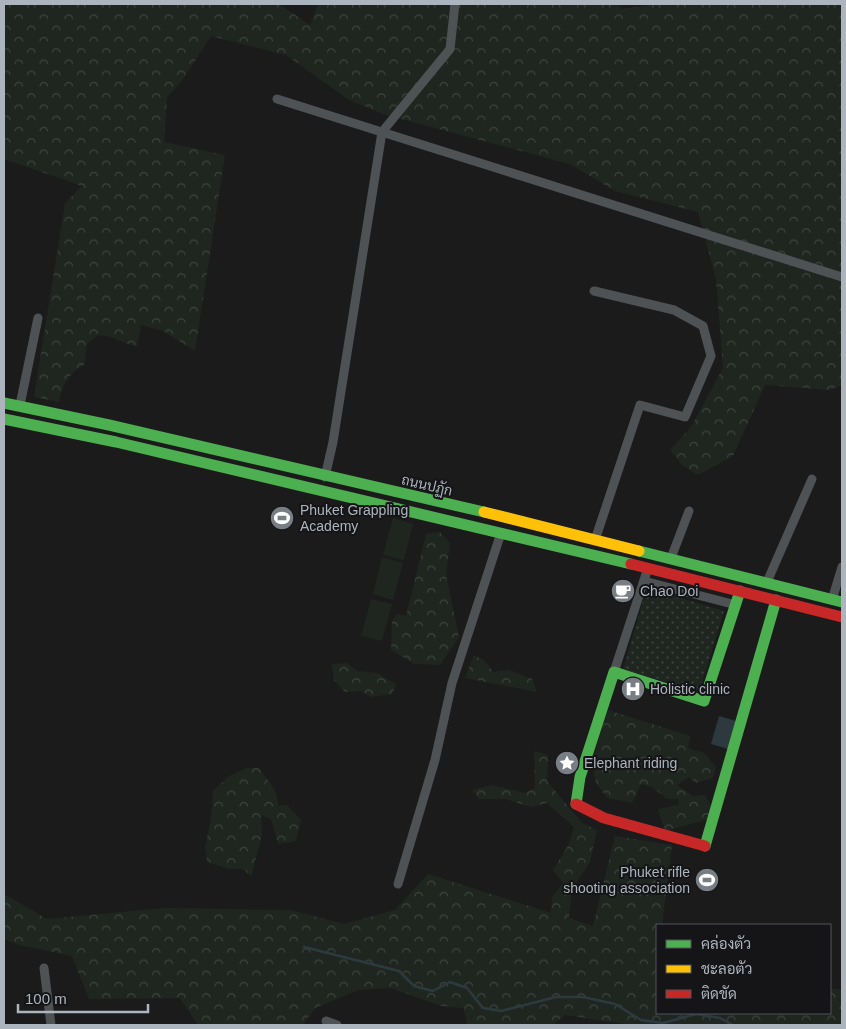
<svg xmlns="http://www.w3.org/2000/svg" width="846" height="1029" font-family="Helvetica,Sarabun,sans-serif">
	<defs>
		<pattern id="grass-dots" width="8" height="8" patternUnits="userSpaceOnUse" patternTransform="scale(1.25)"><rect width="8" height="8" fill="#1f261f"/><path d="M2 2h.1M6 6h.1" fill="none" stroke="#3d433e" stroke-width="1.8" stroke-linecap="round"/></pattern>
		<pattern id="forest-crowns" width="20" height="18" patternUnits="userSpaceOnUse" patternTransform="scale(1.25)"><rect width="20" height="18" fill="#1f261f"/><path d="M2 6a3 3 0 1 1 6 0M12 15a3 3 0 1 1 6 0" fill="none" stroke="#3d433e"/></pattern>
	</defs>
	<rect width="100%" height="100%" fill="#1b1b1c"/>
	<!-- grass -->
	<polygon fill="url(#grass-dots)" points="647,588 724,611 699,692 623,669"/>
	<!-- forest -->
	<g fill="url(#forest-crowns)">
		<path d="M4,4h275l31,21 8,-21h301l2,5 38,-5h183v381l-12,5 -65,-5 -32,71 -35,19 -16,-10 -12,-15 21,-23 32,-59 -7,-89 -18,-67 -83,-21 -45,-27 -184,-49 -37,-15 -63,-45 -75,-19 -30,46 -14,15 -3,45 61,13 -30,196 -32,-20 -22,-6 -4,21c-15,-2 -24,-11 -39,-11l-11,9 -3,21c-15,7 -22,21 -25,37l-25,-5 31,-194 17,-17 -78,-27z"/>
		<polygon points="440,532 450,543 446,575 459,637 440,665 414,664 391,650 392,621 397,614 406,616 426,534"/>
		<polygon points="474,655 485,661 493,672 510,670 532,679 537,692 465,678"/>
		<polygon points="347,663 357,671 377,673 396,684 392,694 371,697 361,691 345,692 334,680 332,664"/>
		<path d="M608,710l82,26 -2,12 16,5 12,14 -3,11 -17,5 -7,-6 -12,8 16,11 12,-1 7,12 -3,12 -44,12 -7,-22 21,-4 -1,-6h-11l-15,-12 -11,-3 -9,19 -25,-5c-3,-5 -9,-11 -11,-16 -8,-22 6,-50 12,-72z"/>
		<polygon points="534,751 548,755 547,781 582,823 597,830 590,862 572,889 569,918 593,926 615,836 672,845 662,925 657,925 657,1013 830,1013 830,988 842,990 842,1025 631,1025 565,1015 553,1025 465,1025 467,1021 463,1008 441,1006 391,988 359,990 315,1008 303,1025 198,1025 180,998 89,999 72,956 19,945 4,939 4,894 47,919 164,908 291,910 344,924 395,910 428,874 551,913 552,897 563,883 553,870 569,844 574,827 547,803 531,807 506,799 479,799 472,790 493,785 525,793 535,788"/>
		<polygon points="247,768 259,768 275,790 279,806 287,805 301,820 296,841 278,844 271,819 261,815 262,835 251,877 244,869 229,869 207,862 205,847 211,819 213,791 229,776"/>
	</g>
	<!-- park -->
	<g fill="#1f261f">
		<polygon points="393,518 413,524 404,560 383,555"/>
		<polygon points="382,557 403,563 393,600 373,594"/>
		<polygon points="371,599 392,604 382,641 361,636"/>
	</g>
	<!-- water -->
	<polygon fill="#2c3a3f" points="719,716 736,721 728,749 711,744"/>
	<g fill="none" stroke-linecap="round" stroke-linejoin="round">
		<!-- stream -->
		<polyline stroke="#2c3a3f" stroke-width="2.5" points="304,947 399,971 414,986 433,991 450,982 467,988 483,1008 501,1011 556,997 583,997 615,1004 641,1020 663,1023 696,1014 720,1018 733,1025"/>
		<!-- street -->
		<g stroke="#4f5255" stroke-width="9">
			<polyline points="277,99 842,277"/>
			<polyline points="594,291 674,310 703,326 711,356 685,417 640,405 595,540"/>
			<polyline points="20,405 38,318"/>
			<polyline points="325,477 333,442 382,132 450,49 455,4"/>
			<polyline points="671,558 689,511"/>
			<polyline points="644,581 736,605"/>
			<polyline points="767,582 812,479"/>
			<polyline points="832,600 842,567"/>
			<polyline points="614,672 648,568"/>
			<polyline points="398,884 435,760 452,683 501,533"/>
			<polyline points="44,968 51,1025"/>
			<polyline points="326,1021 337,1025"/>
		</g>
		<!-- fast -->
		<g stroke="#4caf50" stroke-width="11">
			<polyline points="4,403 109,425 484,512"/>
			<polyline points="4,419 116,442 631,564"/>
			<polyline points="639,551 842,602"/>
			<polyline points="576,804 580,777 614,672 704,701 740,591"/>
			<polyline points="705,846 776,600"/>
		</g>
		<!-- slow -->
		<polyline stroke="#ffc107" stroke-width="11" points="484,512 639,551"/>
		<!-- jam -->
		<g stroke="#c62828" stroke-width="11">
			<polyline points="631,564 842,617"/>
			<polyline points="576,804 604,818 705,846"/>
		</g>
	</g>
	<!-- icons -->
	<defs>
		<g id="stadium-disc" transform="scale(1.25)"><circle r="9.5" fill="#797e85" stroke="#151518"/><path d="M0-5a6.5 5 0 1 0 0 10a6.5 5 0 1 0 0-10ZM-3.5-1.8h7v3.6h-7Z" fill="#fff"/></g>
		<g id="cafe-disc" transform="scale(1.25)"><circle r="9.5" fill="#797e85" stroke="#151518"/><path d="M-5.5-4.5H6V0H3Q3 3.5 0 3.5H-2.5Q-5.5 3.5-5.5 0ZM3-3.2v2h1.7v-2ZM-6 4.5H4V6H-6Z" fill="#fff"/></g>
		<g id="hospital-disc" transform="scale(1.25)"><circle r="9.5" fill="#797e85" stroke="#151518"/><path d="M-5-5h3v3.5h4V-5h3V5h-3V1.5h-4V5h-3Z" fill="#fff"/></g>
		<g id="sight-disc" transform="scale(1.25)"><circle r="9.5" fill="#797e85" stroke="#151518"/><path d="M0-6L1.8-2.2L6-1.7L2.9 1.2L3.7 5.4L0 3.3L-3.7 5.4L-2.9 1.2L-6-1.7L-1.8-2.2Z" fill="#fff"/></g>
	</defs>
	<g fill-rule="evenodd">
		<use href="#stadium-disc" x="282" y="518"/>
		<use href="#cafe-disc" x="623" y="591"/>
		<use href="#hospital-disc" x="633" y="689"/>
		<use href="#sight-disc" x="567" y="763"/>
		<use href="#stadium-disc" x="707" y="880"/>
	</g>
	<g text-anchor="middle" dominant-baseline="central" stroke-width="4" stroke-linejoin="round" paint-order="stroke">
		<!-- street labels -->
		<g font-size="14" fill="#acb4bd" stroke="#151518">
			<text transform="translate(427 485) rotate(13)">ถนนปฏัก</text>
		</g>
		<!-- poi labels -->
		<g font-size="14" fill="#acb4bd" stroke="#151518" text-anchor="start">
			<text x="300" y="510">Phuket Grappling<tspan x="300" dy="16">Academy</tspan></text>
			<text x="640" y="591">Chao Doi</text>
			<text x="650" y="689">Holistic clinic</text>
			<text x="584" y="763">Elephant riding</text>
			<text x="690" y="872" text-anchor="end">Phuket rifle<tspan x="690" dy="16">shooting association</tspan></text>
		</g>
	</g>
	<!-- border -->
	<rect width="846" height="1029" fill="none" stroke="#acb4bd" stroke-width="10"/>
	<!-- legend -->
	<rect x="656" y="924" width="175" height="90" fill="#151518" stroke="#51555a"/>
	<rect x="666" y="940" width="25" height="8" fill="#4caf50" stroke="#51555a"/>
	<text x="701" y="949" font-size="15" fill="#acb4bd">คล่องตัว</text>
	<rect x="666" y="965" width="25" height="8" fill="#ffc107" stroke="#51555a"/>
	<text x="701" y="974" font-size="15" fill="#acb4bd">ชะลอตัว</text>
	<rect x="666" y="990" width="25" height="8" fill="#c62828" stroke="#51555a"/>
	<text x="701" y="999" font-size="15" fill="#acb4bd">ติดขัด</text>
	<!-- scale -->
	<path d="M18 1004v8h130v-8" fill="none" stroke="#acb4bd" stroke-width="2.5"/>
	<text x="25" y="1004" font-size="15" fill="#acb4bd" stroke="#151518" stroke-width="4" paint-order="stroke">100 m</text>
</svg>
